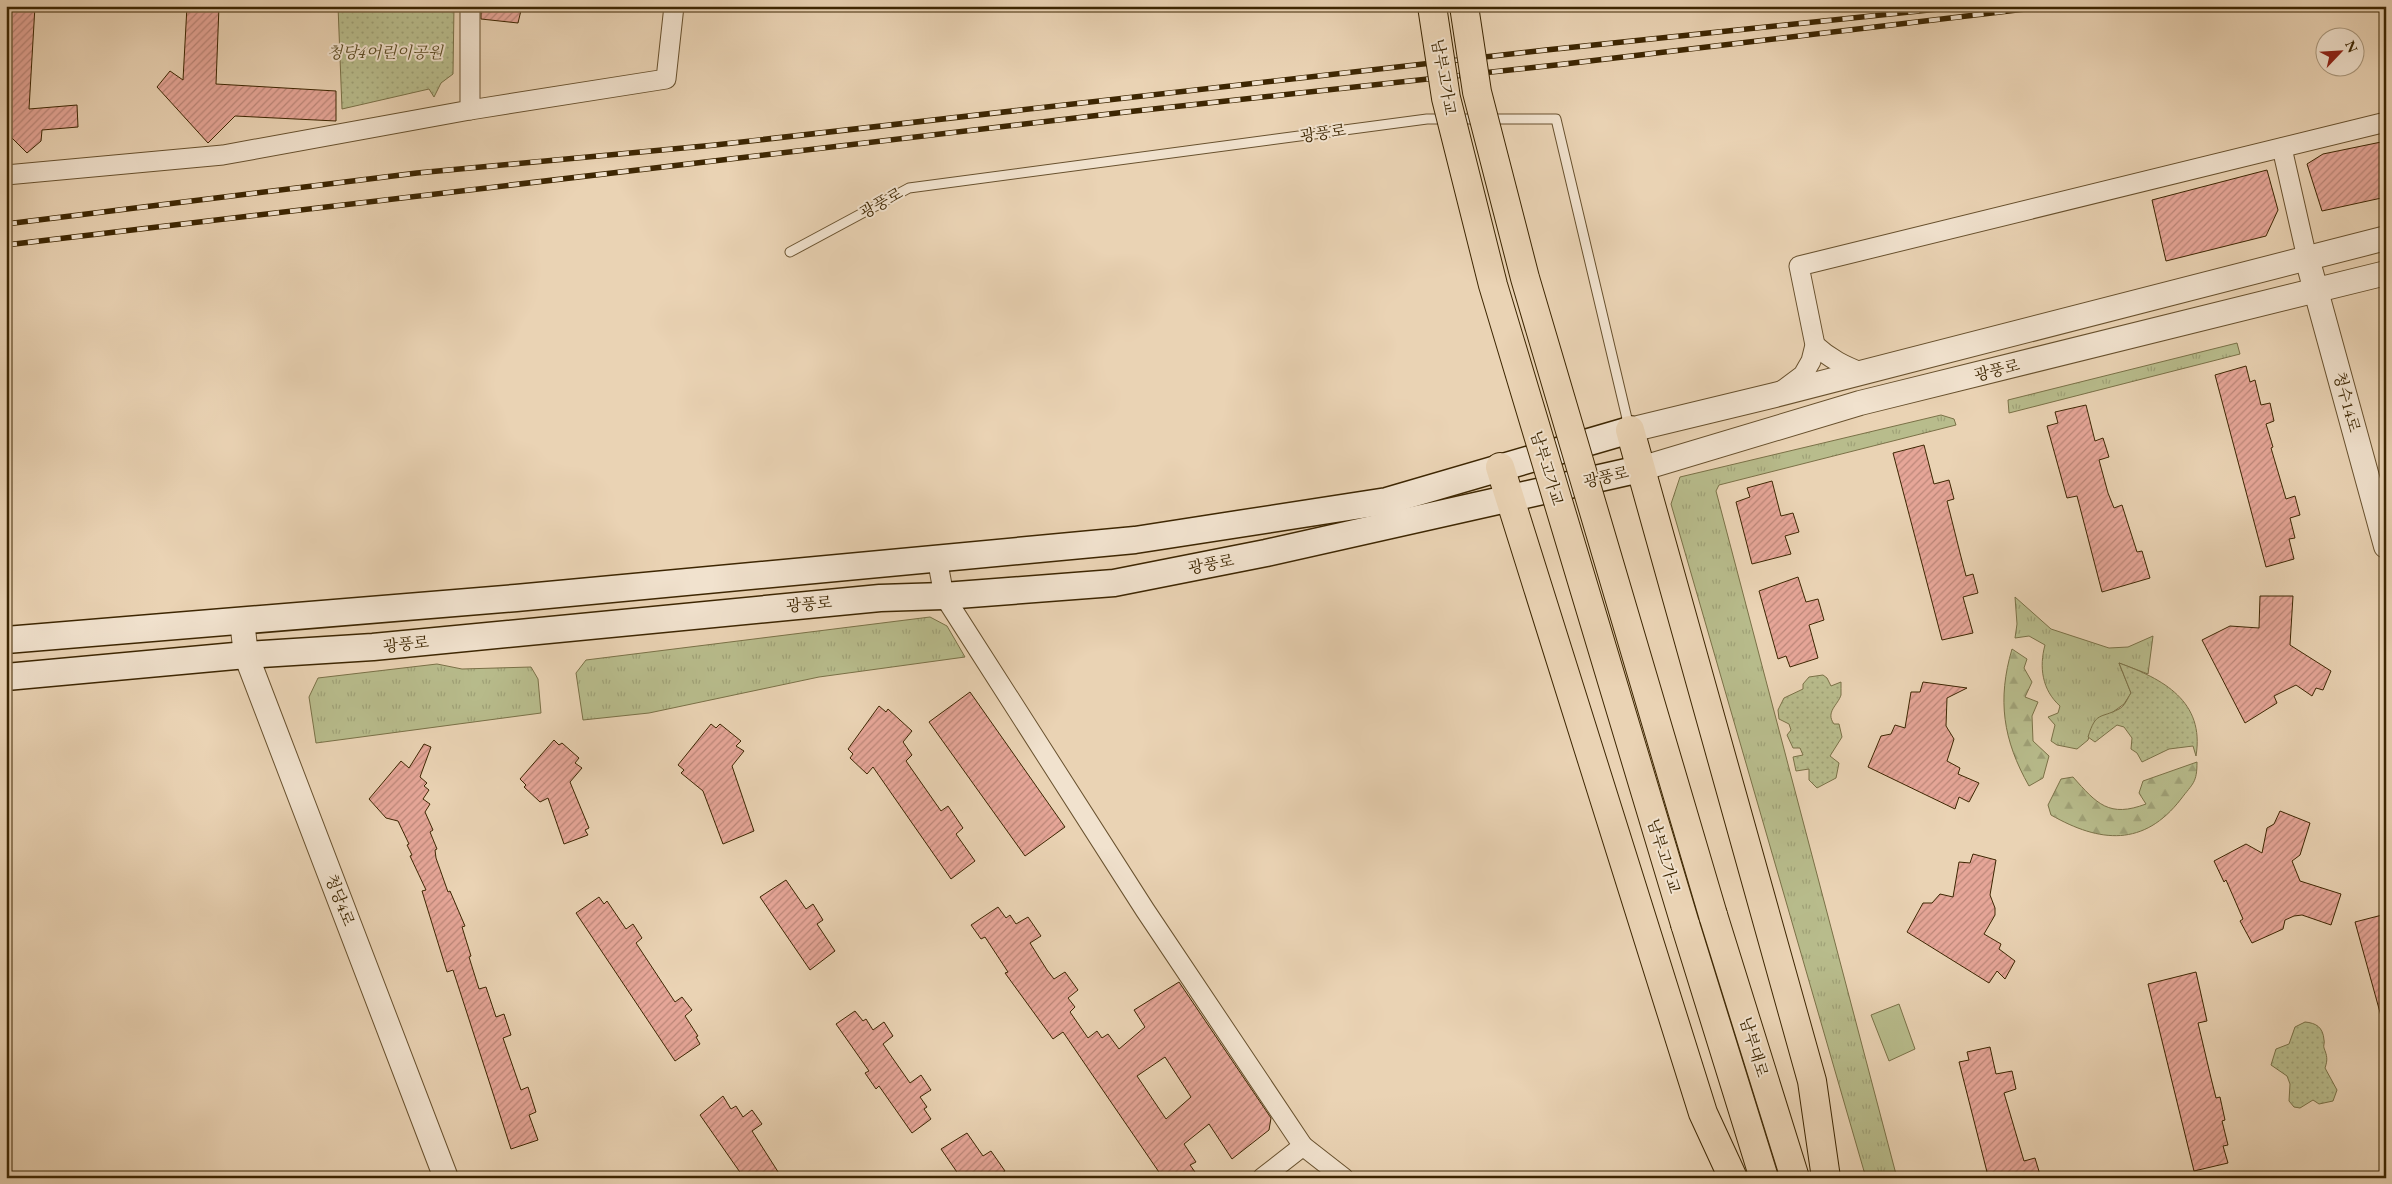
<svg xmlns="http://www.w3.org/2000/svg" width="2392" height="1184" font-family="'EB Garamond','Noto Serif KR',serif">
	<defs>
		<pattern id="grass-tufts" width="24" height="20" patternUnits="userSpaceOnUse" patternTransform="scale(1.25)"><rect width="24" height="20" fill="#b8bc8c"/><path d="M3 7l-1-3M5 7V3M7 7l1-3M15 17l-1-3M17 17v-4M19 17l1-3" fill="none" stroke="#9fa177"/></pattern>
		<pattern id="forest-firs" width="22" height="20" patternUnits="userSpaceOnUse" patternTransform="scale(1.25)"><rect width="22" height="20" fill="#b8bc8c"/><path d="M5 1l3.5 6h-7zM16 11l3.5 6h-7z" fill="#9fa177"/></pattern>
		<pattern id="park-dots" width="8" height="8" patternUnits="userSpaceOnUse" patternTransform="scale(1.25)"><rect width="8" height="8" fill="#b8bc8c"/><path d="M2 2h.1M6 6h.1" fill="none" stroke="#9fa177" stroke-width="1.8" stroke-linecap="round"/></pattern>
		<pattern id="building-hatch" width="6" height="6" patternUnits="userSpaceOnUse" patternTransform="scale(1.25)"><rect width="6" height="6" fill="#e6a698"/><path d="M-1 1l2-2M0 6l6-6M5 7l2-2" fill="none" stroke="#bc877a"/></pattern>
	</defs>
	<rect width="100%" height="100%" fill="#ead3b4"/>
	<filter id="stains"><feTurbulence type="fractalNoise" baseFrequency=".004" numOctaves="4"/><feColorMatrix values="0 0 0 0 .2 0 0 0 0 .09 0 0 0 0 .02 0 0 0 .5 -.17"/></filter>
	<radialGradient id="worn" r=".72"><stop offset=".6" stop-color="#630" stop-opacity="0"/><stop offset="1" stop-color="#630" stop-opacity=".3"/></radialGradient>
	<!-- grass -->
	<g fill="url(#grass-tufts)" stroke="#7a7147">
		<polygon points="2237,343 2240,354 2009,413 2008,400"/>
		<polygon points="1941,415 1954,419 1956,425 1719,485 1716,491 1897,1178 1866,1178 1671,504 1680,477"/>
		<path d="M2015,597l36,32 58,19 19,-1 25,-11 -5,38 -29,-11 12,30 -7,11 -32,23 -4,13 -11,9 -20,-4 -6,-4 4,-16 -7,-8 10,-4 2,-7c-18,-16 -21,-39 -15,-61l-16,-9 -14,2 2,-14z"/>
		<polygon points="930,617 947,626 965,657 819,677 649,713 583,720 576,673 586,660"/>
		<polygon points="437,664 462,669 531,667 538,679 541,713 316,743 309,697 318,678"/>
	</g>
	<!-- forest -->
	<g fill="url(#forest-firs)" stroke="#7a7147">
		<path d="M2012,649l15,10 -3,9 8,14 -7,15 13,5 -6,14 1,25 16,15 -6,22 -14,8c-26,-46 -32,-86 -17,-137z"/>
		<path d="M2197,762c0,21 -4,21 -16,37 -37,48 -81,44 -130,16l-3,-10 13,-26 12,-2c24,27 36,41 73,27l-7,-11 4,-12z"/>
	</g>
	<!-- park -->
	<g fill="url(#park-dots)" stroke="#7a7147">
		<polygon points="338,6 454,6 453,74 441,83 434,97 429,89 342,109"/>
		<path d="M2119,663c44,16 86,38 77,93l-3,-10 -24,3 -27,13 -5,-9 -6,-4 1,-11 -8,-11 -7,-2 -22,17 -7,-5c8,-26 12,-18 31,-28 6,-3 8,-10 12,-16z"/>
		<path d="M1823,675l4,3 4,8 10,-4c0,4 0,9 0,13 -3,10 -16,17 -7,29h5l3,13 -12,19 9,7 -3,15 -19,10 -8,-8v-11l-13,2 -3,-14 10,-2 -3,-7h-7l-6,-13 4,-5 -2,-6 -10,-5 -1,-9 6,-12 19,-9v-5l6,-7z"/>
		<path d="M2305,1022c11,1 18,5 19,18 1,2 -1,6 0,8 3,8 4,11 1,20l12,22 -4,11 -14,3 -6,-4 -13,8 -6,-1 -5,-6 1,-17 -3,-8 -16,-11 5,-16 13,-5 6,-17z"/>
	</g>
	<!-- pitch -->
	<polygon fill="#b8bc8c" stroke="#7a7147" points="1899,1004 1915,1049 1889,1061 1871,1015"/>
	<!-- building -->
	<g fill="url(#building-hatch)" stroke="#3d2602" fill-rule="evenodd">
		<polygon points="6,6 35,6 29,109 77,105 78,127 42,130 41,141 27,153 6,132"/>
		<polygon points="187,6 219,6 216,84 336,91 336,121 235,116 208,143 157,87 170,71 183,80"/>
		<polygon points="481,6 522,6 518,23 481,19"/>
		<polygon points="2386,141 2386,197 2322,211 2307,164 2323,154"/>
		<polygon points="2267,170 2278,210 2266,236 2166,261 2152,200"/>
		<polygon points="2246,366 2250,382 2255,380 2261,405 2270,403 2274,421 2266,424 2273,447 2271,448 2286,499 2295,496 2300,515 2290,518 2295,538 2289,539 2294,559 2266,567 2215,375"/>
		<polygon points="2086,405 2095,441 2103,438 2109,457 2099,460 2108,493 2114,508 2122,505 2137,552 2142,551 2150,578 2102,592 2077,496 2067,498 2047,426 2058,423 2055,412"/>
		<polygon points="1924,445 1934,484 1949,480 1954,499 1947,501 1960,553 1966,576 1973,574 1978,593 1963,597 1973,633 1942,640 1893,453"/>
		<polygon points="1772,481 1781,516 1793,513 1799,532 1785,536 1791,554 1752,564 1736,502 1750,497 1747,488"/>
		<polygon points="1798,577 1806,602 1818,599 1824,620 1809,625 1818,658 1790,667 1786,656 1778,659 1759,591"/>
		<polygon points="2260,596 2293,596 2290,645 2331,671 2323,690 2316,688 2312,696 2296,685 2274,696 2277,703 2245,723 2202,640 2230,626 2259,628"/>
		<polygon points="1923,682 1967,688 1947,698 1946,726 1954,739 1947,761 1960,768 1958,774 1979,783 1969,802 1959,797 1955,809 1868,767 1881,736 1891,734 1895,725 1905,728 1911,692 1920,692"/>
		<polygon points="970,692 1065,827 1025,856 929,722"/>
		<polygon points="879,706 886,712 888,709 912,731 903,742 912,755 906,761 941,811 948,806 963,828 956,834 975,861 951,879 873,767 867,774 850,758 853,754 848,749"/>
		<polygon points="711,724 716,728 720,724 741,741 736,746 744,751 732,766 754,831 723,844 703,791 681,773 684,770 678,765"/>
		<polygon points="554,740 559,745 562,743 579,758 575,763 582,768 570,782 589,828 585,830 588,835 564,844 548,798 540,802 524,787 526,785 520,779"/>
		<polygon points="424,744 431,747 420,777 427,783 424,786 429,790 423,799 430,804 425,812 433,830 430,832 437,849 435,850 436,858 448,892 450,891 465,926 462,927 471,956 469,957 479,989 486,987 496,1017 504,1014 511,1035 503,1038 521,1090 528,1087 536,1112 529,1115 538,1140 511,1149 453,970 447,972 422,891 426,890 410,856 412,855 407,845 409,844 398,821 386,818 369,799 401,761 409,768"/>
		<polygon points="2280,811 2310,823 2300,855 2292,861 2300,881 2341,894 2331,925 2302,915 2294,916 2285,920 2283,929 2252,943 2240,921 2243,919 2226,880 2224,882 2214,861 2246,844 2262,853 2267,828 2274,824"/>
		<polygon points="1973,854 1996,860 1990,895 1995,908 1995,915 1984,934 2001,944 1999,949 2015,961 2005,979 1997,971 1989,983 1907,932 1923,903 1932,903 1940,894 1953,897 1959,862 1970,863"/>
		<polygon points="786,880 806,909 813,904 823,920 817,924 835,951 810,970 760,897"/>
		<polygon points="599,897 604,904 607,901 626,929 633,924 642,938 636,943 675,1002 682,997 692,1010 685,1016 698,1036 696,1037 700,1044 675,1061 576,913"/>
		<path d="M998,907l8,11 4,-3 6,9 12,-7 13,19 -11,7 17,27 7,9 11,-7 13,18 -10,8 7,9 -5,5 18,26 9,-7 5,7 6,-4 11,15 26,-22 -11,-17 45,-28 92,136 -2,12 -37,29 -23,-35 -25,20 12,18 -6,3 5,7 -8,6h-24l-100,-146 -10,7 -48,-66 3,-1 -23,-35 -4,2 -10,-14zM1165,1057l26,40 -25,22 -29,-43z"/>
		<polygon points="2386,914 2386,1016 2381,1016 2355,922"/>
		<polygon points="2196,972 2207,1021 2198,1023 2211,1078 2216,1098 2220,1097 2225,1120 2222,1121 2228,1145 2223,1146 2228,1163 2194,1171 2148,984"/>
		<polygon points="855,1011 863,1021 866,1019 873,1030 884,1022 893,1036 883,1044 889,1053 910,1083 921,1075 931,1090 920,1097 927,1107 924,1109 931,1119 912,1133 879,1086 876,1089 865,1073 869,1071 836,1024"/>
		<polygon points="1990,1047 1996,1074 2012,1071 2016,1089 2004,1093 2024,1161 2035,1158 2041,1178 1983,1178 1982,1174 1987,1172 1959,1062 1969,1060 1967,1052"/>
		<polygon points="723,1096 731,1109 736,1106 743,1117 752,1110 762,1124 752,1131 782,1178 744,1178 700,1115"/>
		<polygon points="967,1133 983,1156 991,1151 1005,1171 995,1178 961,1178 941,1149"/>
	</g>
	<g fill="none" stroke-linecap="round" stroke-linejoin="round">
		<!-- service casing -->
		<g stroke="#68512e" stroke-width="11">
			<polyline id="service" points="790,252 909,188 1427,119 1556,119 1629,427"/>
		</g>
		<!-- minor casing -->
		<g stroke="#68512e" stroke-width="21">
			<g id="minor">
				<polyline points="470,110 666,79 674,6"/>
				<polyline points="2282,148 2307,258"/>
				<polyline points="6,175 223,155 470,110 470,6"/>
				<path d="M1815,345c15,14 30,21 48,28"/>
				<polyline points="1780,392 1803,375 1811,361 1815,345 1799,266 2386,122"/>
				<polyline points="937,558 944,596 1145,910 1303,1146 1262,1178"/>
				<polyline points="1303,1146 1344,1178"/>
			</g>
		</g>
		<!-- tertiary casing -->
		<g stroke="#68512e" stroke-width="26">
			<g id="tertiary">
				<polyline points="2307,258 2386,546"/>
				<polyline points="1630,430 1775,395 2386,238"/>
				<polyline points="1640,469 1860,403 2386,273"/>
				<polyline points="242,621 246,655 446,1178"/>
			</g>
		</g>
		<!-- secondary casing -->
		<g stroke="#3d2602" stroke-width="29">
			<g id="secondary">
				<polyline points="6,640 516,598 1135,540 1387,501 1630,430"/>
				<polyline points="6,677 246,655 373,647 880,598 944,596 1114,583 1266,553 1640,469"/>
			</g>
		</g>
		<!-- trunk casing -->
		<g stroke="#3d2602" stroke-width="30">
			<g id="trunk">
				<polyline points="1630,430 1812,1081 1826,1178"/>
				<polyline points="1500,467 1703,1113 1733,1178"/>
				<polyline points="1713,915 1795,1178"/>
				<polyline points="1685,924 1764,1178"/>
			</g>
		</g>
		<!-- service -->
		<use href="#service" stroke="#f1e2ce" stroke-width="9"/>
		<!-- minor -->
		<use href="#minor" stroke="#f1e2ce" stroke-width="19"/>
		<!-- tertiary -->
		<use href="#tertiary" stroke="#f1e2ce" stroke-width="24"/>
		<!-- secondary -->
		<use href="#secondary" stroke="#f1e2ce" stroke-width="26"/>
		<!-- trunk -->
		<use href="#trunk" stroke="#ead3b4" stroke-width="28"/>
		<!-- rail casing -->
		<g stroke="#3d2602" stroke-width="5.5">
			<g id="rail">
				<polyline points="6,224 417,173 715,145 1546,50 1967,6"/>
				<polyline points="6,245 1126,112 1556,65 2051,6"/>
			</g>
		</g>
		<!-- rail -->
		<use href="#rail" stroke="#f1e2ce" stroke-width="4" stroke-dasharray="11" stroke-linecap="butt"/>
		<!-- trunk-bridge casing -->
		<g stroke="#3d2602" stroke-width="30" stroke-linecap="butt">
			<g id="trunk-bridge">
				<polyline points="1432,6 1446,98 1493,285 1685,924"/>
				<polyline points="1464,6 1477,92 1525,278 1713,915"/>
			</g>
		</g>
		<!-- trunk-bridge -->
		<use href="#trunk-bridge" stroke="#ead3b4" stroke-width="28"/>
	</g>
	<g text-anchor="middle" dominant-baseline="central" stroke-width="4" stroke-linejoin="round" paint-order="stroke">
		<!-- park labels -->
		<g font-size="16" font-style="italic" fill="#5c4c24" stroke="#f1e2ce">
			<text x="385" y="52">청당4어린이공원</text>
		</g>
		<!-- street labels -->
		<g font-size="16" fill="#3d2602" stroke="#f1e2ce">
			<text transform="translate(1444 77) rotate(80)">남부고가교</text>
			<text transform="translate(1323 133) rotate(-8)">광풍로</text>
			<text transform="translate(881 203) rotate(-29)">광풍로</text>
			<text transform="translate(1997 370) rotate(-14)">광풍로</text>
			<text transform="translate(2347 402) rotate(75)">청수14로</text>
			<text transform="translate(1547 468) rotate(73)">남부고가교</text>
			<text transform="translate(1606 477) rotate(-13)">광풍로</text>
			<text transform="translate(1211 564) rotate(-11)">광풍로</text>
			<text transform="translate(809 604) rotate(-5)">광풍로</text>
			<text transform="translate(406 644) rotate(-6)">광풍로</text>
			<text transform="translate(1664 856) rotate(73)">남부고가교</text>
			<text transform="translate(340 900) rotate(69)">청당4로</text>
			<text transform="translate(1754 1047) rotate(73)">남부대로</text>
		</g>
	</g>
	<!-- margin -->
	<rect width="2392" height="1184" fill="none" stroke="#ead3b4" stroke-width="25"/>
	<rect x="8" y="8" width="2377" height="1169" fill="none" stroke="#3d2602" stroke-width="2.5"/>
	<rect x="12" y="12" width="2367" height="1159" fill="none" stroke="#3d2602"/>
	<!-- north arrow -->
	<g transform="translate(2340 52) rotate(65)"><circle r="24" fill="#f1e2ce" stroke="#a9977c"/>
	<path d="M0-4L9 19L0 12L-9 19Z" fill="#8f2418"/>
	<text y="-8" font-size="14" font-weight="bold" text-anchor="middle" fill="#3d2602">N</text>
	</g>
	<rect width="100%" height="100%" filter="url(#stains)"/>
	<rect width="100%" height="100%" fill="url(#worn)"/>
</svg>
